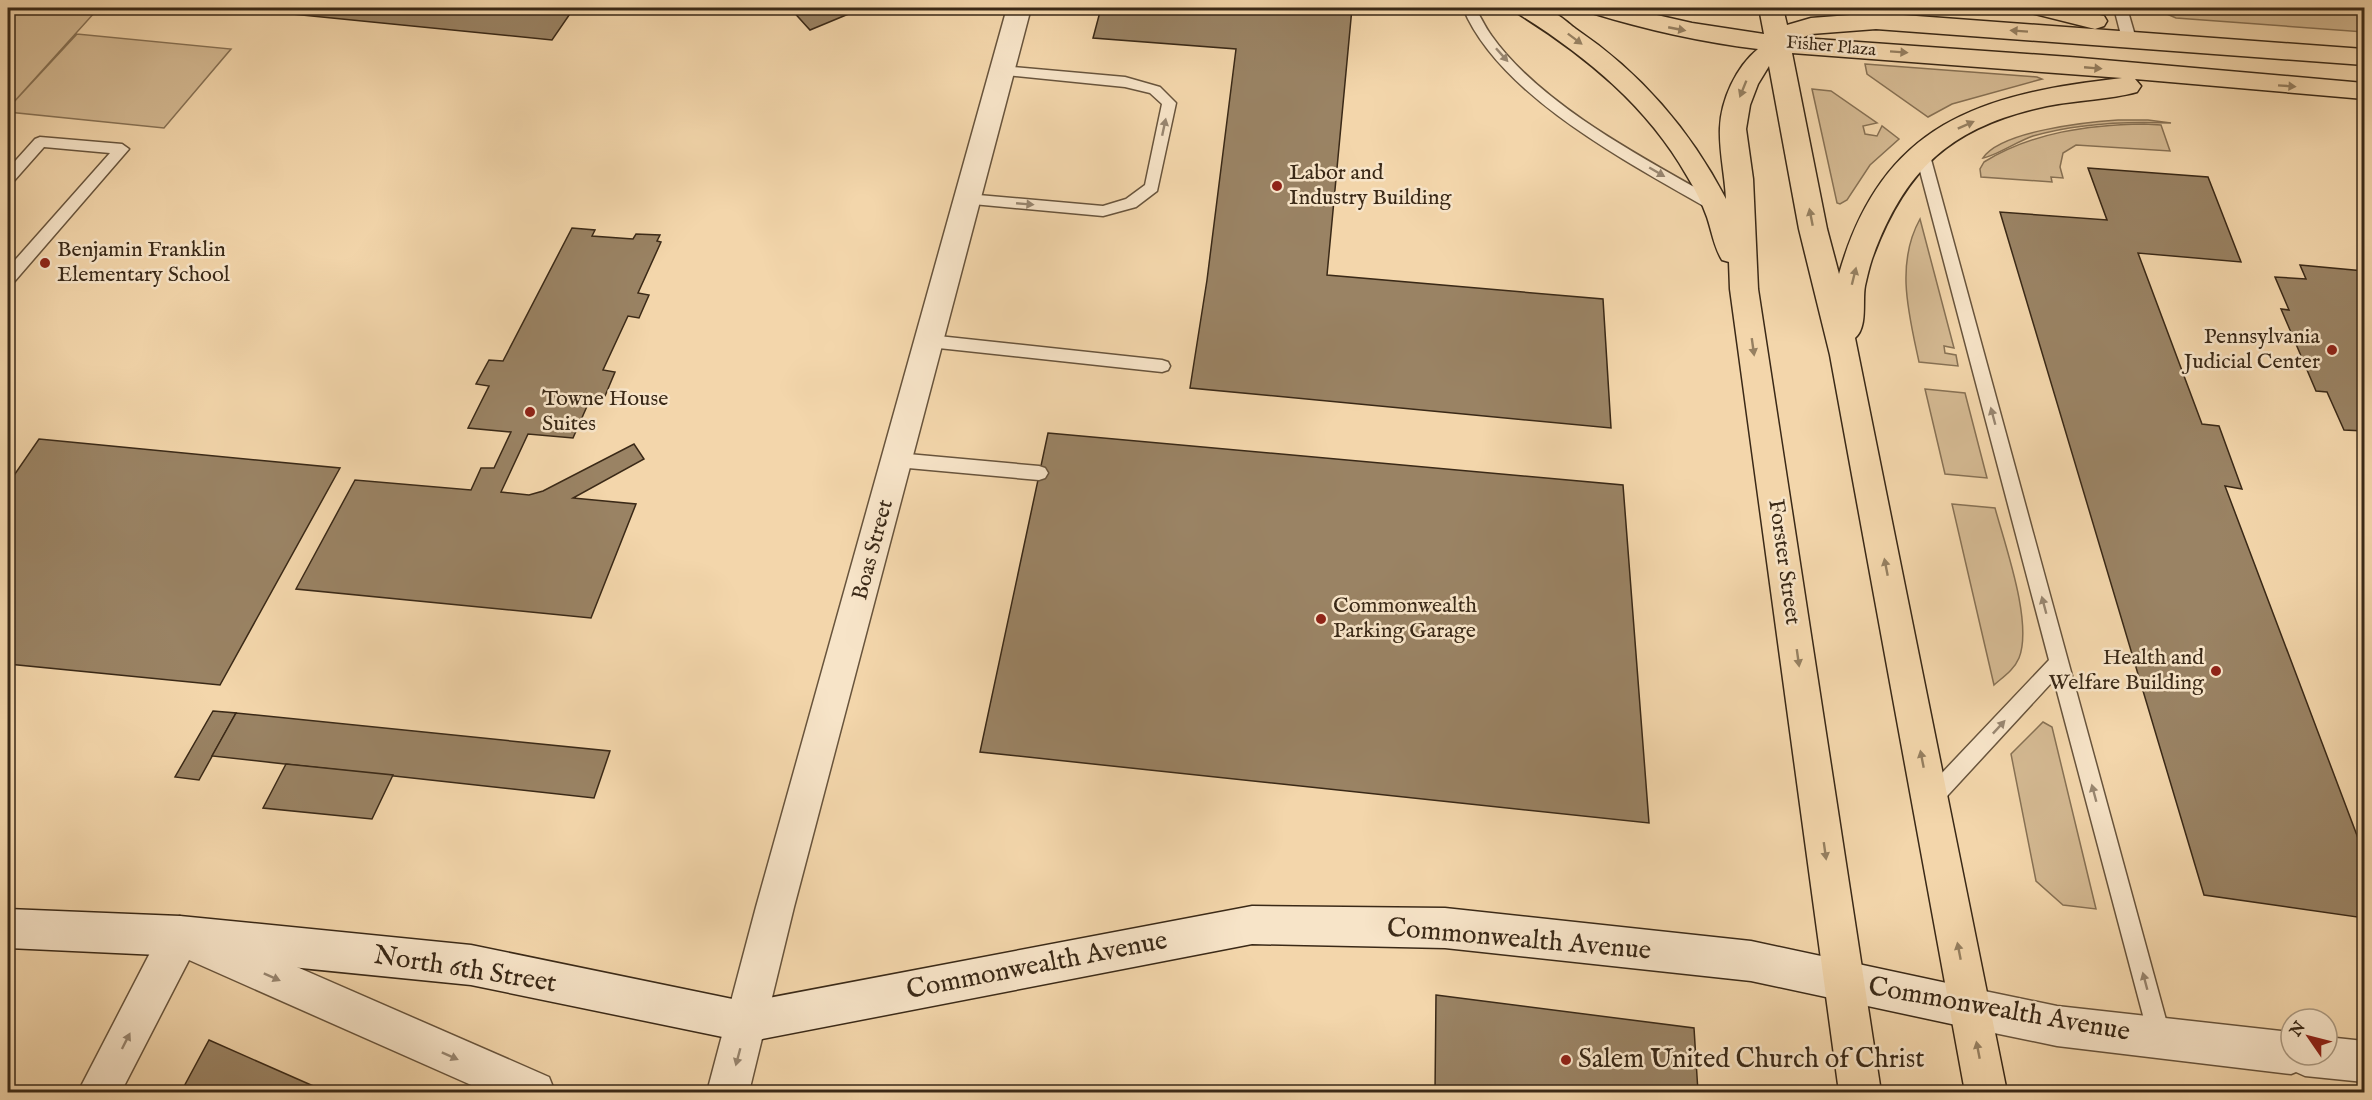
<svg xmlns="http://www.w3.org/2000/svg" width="2372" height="1100" font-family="'IM FELL English',serif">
	<rect width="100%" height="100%" fill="#f3d6ab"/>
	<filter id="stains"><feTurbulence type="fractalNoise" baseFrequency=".00333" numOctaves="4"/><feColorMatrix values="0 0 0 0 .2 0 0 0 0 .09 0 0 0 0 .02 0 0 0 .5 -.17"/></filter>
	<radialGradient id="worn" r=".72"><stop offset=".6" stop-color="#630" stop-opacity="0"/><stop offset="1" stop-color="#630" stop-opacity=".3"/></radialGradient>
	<!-- green -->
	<g fill="#d4b992" stroke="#877154" stroke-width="1.5">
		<polygon points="8,8 96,11 12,104 77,34 231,49 164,128 8,112"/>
		<polygon points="2153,8 2332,8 2364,11 2364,32 2176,18"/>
		<polygon points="1865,64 2037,77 2042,79 1952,104 1928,117 1867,74"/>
		<polygon points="1812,89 1831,91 1877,123 1863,126 1865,134 1877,136 1882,126 1899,139 1870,165 1847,200 1840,204 1837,203"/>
		<path d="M2118,120h30l23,3c-47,-2 -93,0 -138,13 -15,5 -38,20 -50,22 18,-27 104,-36 135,-38z"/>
		<path d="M2144,124l17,1 9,26 -94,-6 -13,8 -3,14 3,11 -12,-1 1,5 -71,-5 -1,-8 4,-7c49,-30 104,-37 160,-38z"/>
		<path d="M1920,219l34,129 -10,-2 1,7 11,2 2,11 -39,-4c-10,-47 -24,-98 1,-143z"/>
		<polygon points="1925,389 1965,393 1987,478 1945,474"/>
		<path d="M1952,504l43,4c10,37 38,115 24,150 -5,12 -16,19 -25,27z"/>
		<polygon points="2043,722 2052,727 2096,909 2063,905 2036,881 2011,754"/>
	</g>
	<!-- building -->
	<g fill="#9a8364" stroke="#3a2917" stroke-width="1.5">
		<polygon points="232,8 574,8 552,40"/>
		<polygon points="790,8 863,8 810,30"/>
		<polygon points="1101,8 1352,8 1327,275 1603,299 1611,428 1190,388 1207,280 1236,49 1093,38"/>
		<polygon points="2088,168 2208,177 2241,262 2138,253 2202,424 2219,426 2242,489 2225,486 2364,854 2364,918 2204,895 2000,212 2107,220"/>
		<polygon points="572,228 595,230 592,236 633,239 636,234 660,235 657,241 661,242 638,293 649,295 639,318 628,316 603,370 615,372 605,396 592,395 573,438 528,434 501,492 529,495 543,491 634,444 644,459 573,498 636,504 591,618 296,589 355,480 471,490 481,468 494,468 511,432 468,428 489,386 476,384 489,360 503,361"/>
		<polygon points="2300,265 2364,271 2364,431 2344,430 2327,392 2316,391 2281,309 2289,310 2275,277 2306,279"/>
		<polygon points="1048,433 1623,485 1649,823 980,752"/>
		<polygon points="39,439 340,468 220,685 8,664 8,484"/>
		<polygon points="213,711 236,713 199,780 175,777"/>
		<polygon points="236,713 610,751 594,798 212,756"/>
		<polygon points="286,764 393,775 372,819 263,808"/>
		<polygon points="1436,995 1694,1028 1698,1092 1435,1092"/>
		<polygon points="209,1040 327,1092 181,1092"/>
	</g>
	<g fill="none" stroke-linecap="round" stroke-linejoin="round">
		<!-- service casing -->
		<g stroke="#68543c" stroke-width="3">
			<g id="service">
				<path d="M1463,8h12c6,9 10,19 16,27 50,71 156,125 230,167l3,4 -3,4h-10c-80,-46 -212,-114 -248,-202z"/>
				<polygon points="2114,8 2127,8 2136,39 2134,42 2129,43 2122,39"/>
				<polygon points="1002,66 1125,77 1160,87 1176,103 1157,191 1136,207 1103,216 962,203 960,199 962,195 967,194 1103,206 1126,199 1145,185 1162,104 1150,93 1125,87 997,74 995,71 997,68"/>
				<polygon points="40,137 122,144 129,149 14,282 8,284 8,268 110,153 44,147 13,182 8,183 8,169 35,139"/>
				<polygon points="1922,147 1929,152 2171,1038 2168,1046 2160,1049 2152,1046 2149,1038 2054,680 1937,807 1930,810 1923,807 1920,800 1923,793 2049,660 1915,152"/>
				<polygon points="929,335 1162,360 1168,362 1170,366 1168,370 1162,372 929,347 923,345 921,341 923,337"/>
				<polygon points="897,453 1039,466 1045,468 1048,473 1045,478 1039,480 897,467 891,465 888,460 891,455"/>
			</g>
		</g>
		<!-- minor casing -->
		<g stroke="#68543c" stroke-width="3">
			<g id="minor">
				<polygon points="1007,8 1031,8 794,907 749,1092 707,1092 756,907"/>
				<polygon points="180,916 549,1077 555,1092 487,1092 189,960 121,1092 78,1092 166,922"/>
			</g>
		</g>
		<!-- tertiary casing -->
		<g stroke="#68543c" stroke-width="3">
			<polygon id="tertiary" points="1970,988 2057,1006 2291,1032 2291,1055 2327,1055 2327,1037 2364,1041 2364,1082 2305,1076 2296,1072 2291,1074 2057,1046 1970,1028 1956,1022 1950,1008 1956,994"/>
		</g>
		<!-- secondary casing -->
		<g stroke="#3a2917" stroke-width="3">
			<polygon id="secondary" points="1252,906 1445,908 1751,941 1970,988 1984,994 1990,1008 1984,1022 1970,1028 1751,981 1445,948 1252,944 747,1042 471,985 180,956 8,948 8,909 180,916 471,945 747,1002"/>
		</g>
		<!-- primary casing -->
		<g stroke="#3a2917" stroke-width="3">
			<g id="primary">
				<path d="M1514,8c8,-1 19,-2 27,0 12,1 26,14 35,21 65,44 114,101 150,170 -1,-23 -7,-48 -6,-71 1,-28 16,-61 38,-79 -57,-7 -111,-19 -166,-36l-3,-5h37l66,15 72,11 -5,-26h24l4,17 24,-7 65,-5 488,36v16l-488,-36 -65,5 -9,4 268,19 294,26v16l-229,-20 6,7 -4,6c-29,8 -60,8 -90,14 -95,20 -142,62 -175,153 -3,9 -5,18 -7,27 -3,15 3,41 -10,52l152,754h-42l-135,-737 -31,-126 -30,-163 -11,18 -8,21 -4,24 7,50 5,110 123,803h-42l-109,-803 -1,-27 -7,-2c-8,-13 -10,-28 -15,-43 -5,-14 -12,-28 -20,-41 -40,-70 -102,-121 -170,-163zM1792,53l330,25c-142,16 -240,45 -283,196l-12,-45z"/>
				<polygon points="2028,8 2070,8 2104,16 2107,21 2104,26 2095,29 2031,13"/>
			</g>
		</g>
		<!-- service -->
		<use href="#service" fill="#f7e4c8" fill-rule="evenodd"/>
		<!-- minor -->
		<use href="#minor" fill="#f7e4c8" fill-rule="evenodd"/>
		<!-- tertiary -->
		<use href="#tertiary" fill="#f7e4c8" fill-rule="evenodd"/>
		<!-- secondary -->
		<use href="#secondary" fill="#f7e4c8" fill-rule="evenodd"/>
		<!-- primary -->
		<use href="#primary" fill="#f3d6ab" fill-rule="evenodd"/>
	</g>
	<!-- one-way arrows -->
	<defs><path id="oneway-solid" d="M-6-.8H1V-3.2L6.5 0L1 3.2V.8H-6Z" transform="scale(1.5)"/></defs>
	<g fill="#968061">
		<use href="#oneway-solid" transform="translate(1677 29) rotate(11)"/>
		<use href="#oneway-solid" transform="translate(2019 31) rotate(-176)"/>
		<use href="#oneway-solid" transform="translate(1575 39) rotate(37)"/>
		<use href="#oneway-solid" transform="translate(1899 52) rotate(4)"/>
		<use href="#oneway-solid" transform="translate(2093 68) rotate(5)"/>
		<use href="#oneway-solid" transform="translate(2287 86) rotate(4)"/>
		<use href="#oneway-solid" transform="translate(1743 89) rotate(112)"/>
		<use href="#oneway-solid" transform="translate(1966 125) rotate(-24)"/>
		<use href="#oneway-solid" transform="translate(1811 217) rotate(-101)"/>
		<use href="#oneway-solid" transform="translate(1854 276) rotate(-76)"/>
		<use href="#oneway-solid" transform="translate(1753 347) rotate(82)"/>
		<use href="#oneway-solid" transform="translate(1886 567) rotate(-101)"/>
		<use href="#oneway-solid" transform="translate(1798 658) rotate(82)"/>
		<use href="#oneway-solid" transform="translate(1922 759) rotate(-101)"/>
		<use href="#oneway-solid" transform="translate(1825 851) rotate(82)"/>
		<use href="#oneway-solid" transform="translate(1959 951) rotate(-101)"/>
		<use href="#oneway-solid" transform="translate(1978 1050) rotate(-101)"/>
	</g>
	<g fill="#988670">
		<use href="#oneway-solid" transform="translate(1502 55) rotate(48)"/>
		<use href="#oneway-solid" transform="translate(1164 127) rotate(-78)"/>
		<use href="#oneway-solid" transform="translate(1657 172) rotate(30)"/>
		<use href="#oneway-solid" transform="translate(1025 204) rotate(5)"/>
		<use href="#oneway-solid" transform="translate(1993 416) rotate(-105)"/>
		<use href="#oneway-solid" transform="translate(2044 605) rotate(-105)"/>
		<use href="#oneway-solid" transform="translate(1999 727) rotate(-47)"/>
		<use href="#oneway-solid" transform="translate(2094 793) rotate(-105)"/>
		<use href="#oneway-solid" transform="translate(272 977) rotate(24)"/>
		<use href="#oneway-solid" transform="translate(2145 981) rotate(-105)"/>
		<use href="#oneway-solid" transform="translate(126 1041) rotate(-63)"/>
		<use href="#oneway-solid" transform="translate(450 1056) rotate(24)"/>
		<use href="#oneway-solid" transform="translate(738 1057) rotate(105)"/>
	</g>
	<!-- markers -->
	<g fill="#8f2418" stroke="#f7e4c8" stroke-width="2">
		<circle cx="1277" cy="186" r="6"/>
		<circle cx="45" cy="263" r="6"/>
		<circle cx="2332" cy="350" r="6"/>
		<circle cx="530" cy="412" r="6"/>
		<circle cx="1321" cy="619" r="6"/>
		<circle cx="2216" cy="671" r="6"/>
		<circle cx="1566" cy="1060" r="6"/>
	</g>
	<g text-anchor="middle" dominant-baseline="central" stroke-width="5" stroke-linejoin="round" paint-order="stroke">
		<!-- far-street labels -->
		<g font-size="18" fill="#3a2917" stroke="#f7e4c8">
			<text transform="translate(1831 47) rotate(5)">Fisher Plaza</text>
		</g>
		<!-- poi labels -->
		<g font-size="22" fill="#3a2917" stroke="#f7e4c8" text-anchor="start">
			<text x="1289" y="173">Labor and<tspan x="1289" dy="25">Industry Building</tspan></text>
			<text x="57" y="250">Benjamin Franklin<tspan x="57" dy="25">Elementary School</tspan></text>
			<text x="2320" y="337" text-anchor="end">Pennsylvania<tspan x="2320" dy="25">Judicial Center</tspan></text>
			<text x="542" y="399">Towne House<tspan x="542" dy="25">Suites</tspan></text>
			<text x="1333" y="606">Commonwealth<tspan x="1333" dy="25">Parking Garage</tspan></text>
			<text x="2204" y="658" text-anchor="end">Health and<tspan x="2204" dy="25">Welfare Building</tspan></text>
		</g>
		<!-- street labels -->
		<g font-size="22" fill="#3a2917" stroke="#f7e4c8">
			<text transform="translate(873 550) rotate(-75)">Boas Street</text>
			<text transform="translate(1784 562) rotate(82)">Forster Street</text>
		</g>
		<!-- near-street labels -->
		<g font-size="27" fill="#3a2917" stroke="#f7e4c8">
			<text transform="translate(1519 940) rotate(5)">Commonwealth Avenue</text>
			<text transform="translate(1037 966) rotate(-11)">Commonwealth Avenue</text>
			<text transform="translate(465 970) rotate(9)">North 6th Street</text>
			<text transform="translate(1999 1010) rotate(10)">Commonwealth Avenue</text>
		</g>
		<!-- near-poi labels -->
		<g font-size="27" fill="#3a2917" stroke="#f7e4c8" text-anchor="start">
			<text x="1578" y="1060">Salem United Church of Christ</text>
		</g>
	</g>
	<!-- margin -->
	<rect width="2372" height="1100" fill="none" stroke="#f3d6ab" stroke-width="30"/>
	<rect x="9" y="9" width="2354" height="1082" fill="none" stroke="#3a2917" stroke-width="3"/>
	<rect x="15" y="15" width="2342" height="1070" fill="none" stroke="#3a2917" stroke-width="1.5"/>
	<!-- north arrow -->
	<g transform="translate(2309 1037) rotate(305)"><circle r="28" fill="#f7e4c8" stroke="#ab9981" stroke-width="1.5"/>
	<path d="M0-4.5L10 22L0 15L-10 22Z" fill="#8f2418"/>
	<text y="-9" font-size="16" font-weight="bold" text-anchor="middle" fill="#3a2917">N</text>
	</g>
	<rect width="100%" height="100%" filter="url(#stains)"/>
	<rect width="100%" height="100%" fill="url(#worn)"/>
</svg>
